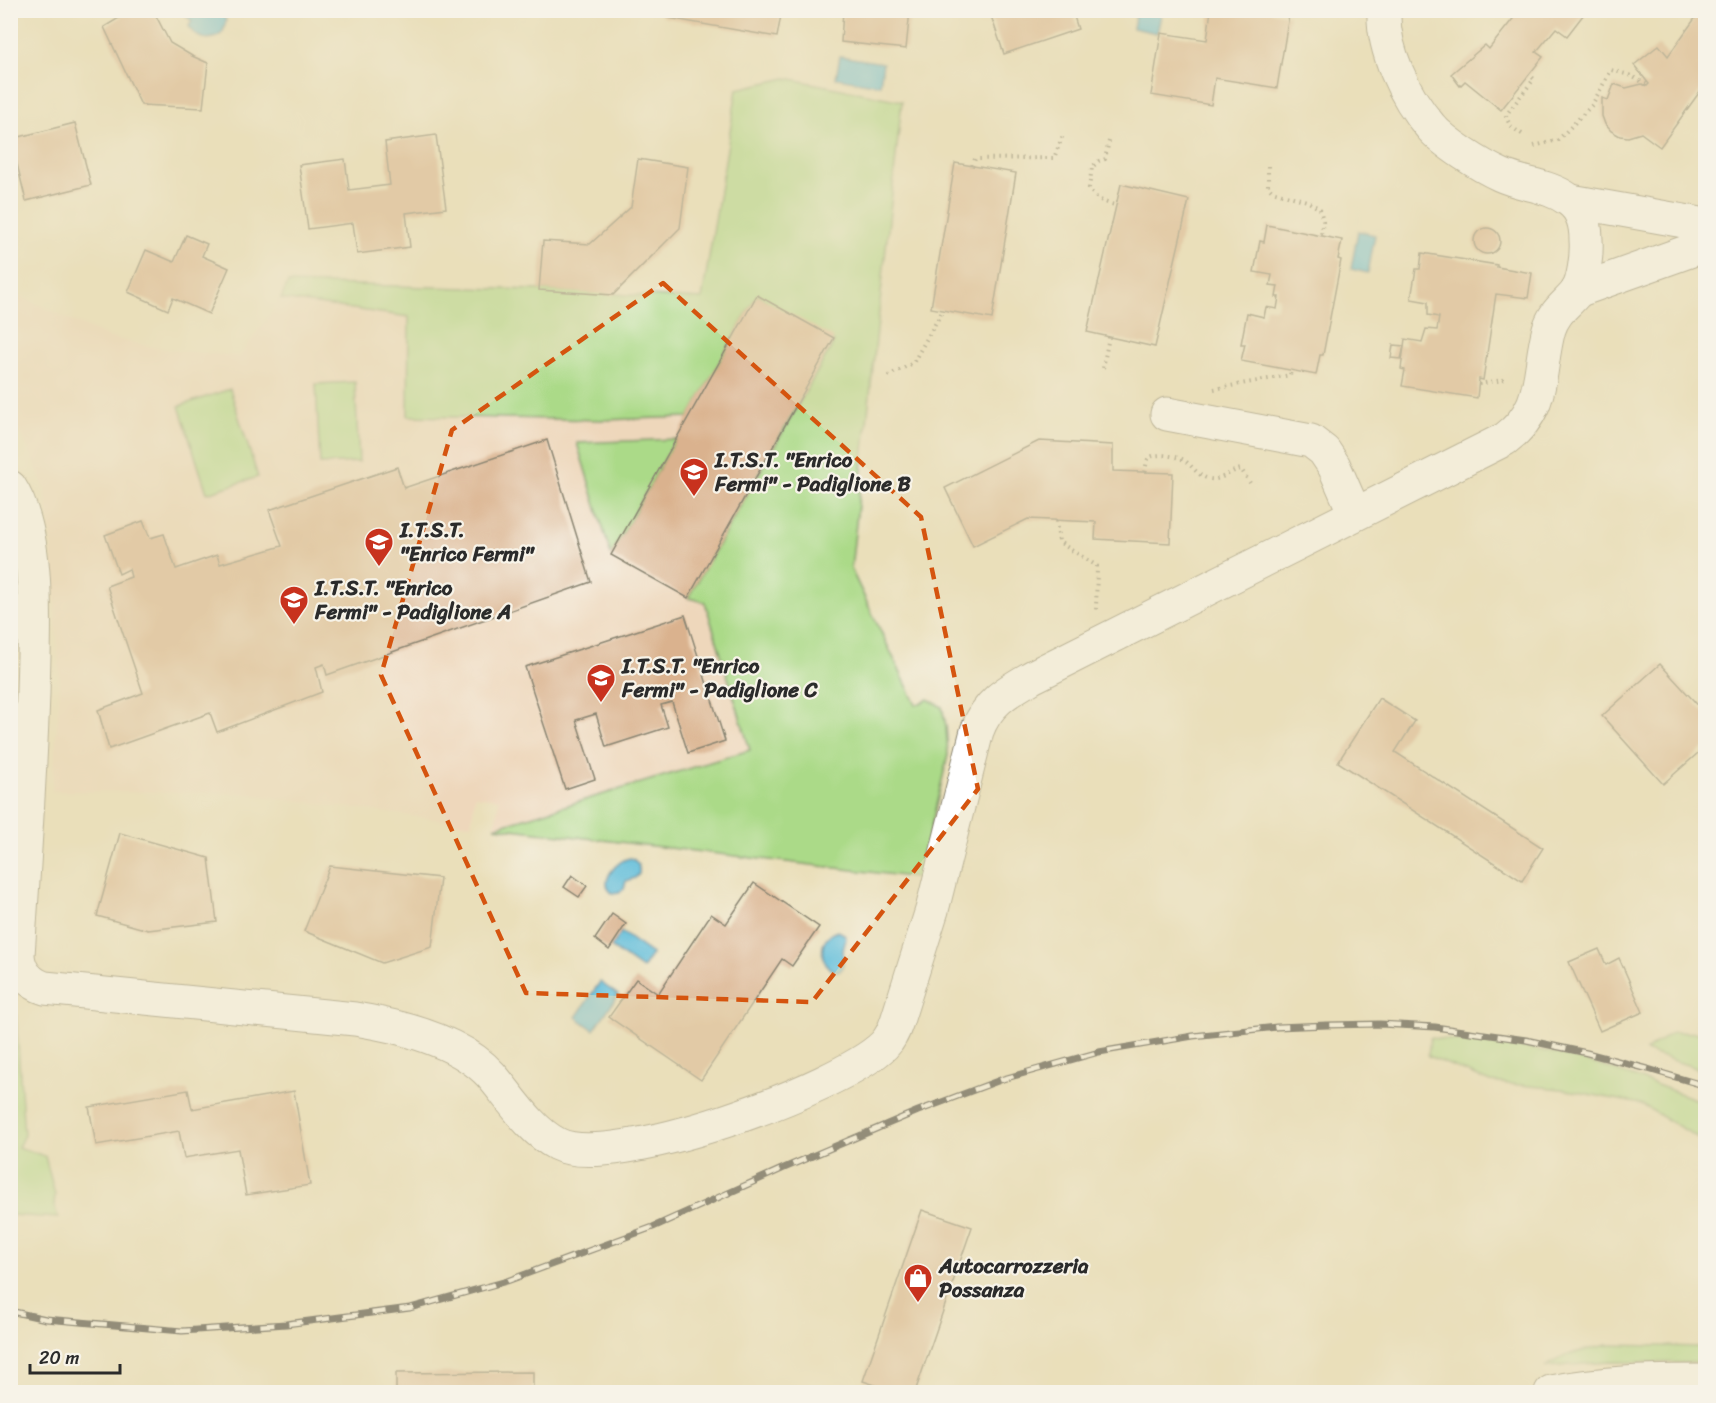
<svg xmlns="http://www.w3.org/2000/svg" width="1716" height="1403" font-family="Sriracha,sans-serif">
	<rect width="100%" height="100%" fill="#f7f3e8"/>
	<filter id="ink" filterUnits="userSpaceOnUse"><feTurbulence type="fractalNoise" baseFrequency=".0167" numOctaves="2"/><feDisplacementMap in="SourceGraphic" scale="12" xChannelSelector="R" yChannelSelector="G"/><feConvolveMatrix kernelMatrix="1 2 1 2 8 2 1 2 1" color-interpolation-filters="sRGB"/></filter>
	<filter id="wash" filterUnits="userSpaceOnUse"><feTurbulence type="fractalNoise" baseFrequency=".008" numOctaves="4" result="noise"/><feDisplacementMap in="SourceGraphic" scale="24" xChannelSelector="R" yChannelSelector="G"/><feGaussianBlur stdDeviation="1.35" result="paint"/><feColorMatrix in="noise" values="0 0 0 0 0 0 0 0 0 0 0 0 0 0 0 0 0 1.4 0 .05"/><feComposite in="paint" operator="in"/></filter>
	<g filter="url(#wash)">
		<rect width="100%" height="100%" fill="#eadfba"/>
		<!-- built -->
		<polygon fill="#eed7bb" points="11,292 107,337 168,350 240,356 281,299 409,317 605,321 757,295 835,342 688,597 705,602 750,750 495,827 499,799 475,796 471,824 238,793 52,791 60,684 51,539 45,489 23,436 11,423"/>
		<!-- green -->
		<g fill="#abda88" stroke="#6b825a" stroke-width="1.5">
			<polygon points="786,78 902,101 851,569 916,705 928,699 942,707 946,726 948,755 919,878 495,827 750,750 705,602 688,598 834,342 757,295 689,417 603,420 408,416 409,317 281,299 288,283 539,290 702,299 737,89"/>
			<polygon points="355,382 359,462 320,464 316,384"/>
			<polygon points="230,389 258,477 207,493 179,406"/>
			<polygon points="676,439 611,555 577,443"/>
			<polygon points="11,998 15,1000 24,1135 18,1147 45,1156 55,1195 54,1204 58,1218 11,1215"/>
			<polygon points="1673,1032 1705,1033 1705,1071 1645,1051"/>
			<path d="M1430,1038c41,4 83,6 123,15 53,12 102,31 152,50v39l-64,-38 -80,-15 -71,-7 -62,-26z"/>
			<path d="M1608,1345l97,2v16l-96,-1 -63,5c17,-14 41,-17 62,-22z"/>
		</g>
		<!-- water -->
		<g fill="#5cbcda" stroke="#447482" stroke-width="1.5">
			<path d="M184,11h39l3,10 -3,11c-10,11 -28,8 -34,-6l3,-5 -5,-4z"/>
			<polygon points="1136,11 1162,11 1157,33 1133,28"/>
			<polygon points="840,56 883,63 880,85 836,78"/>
			<polygon points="1358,231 1375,235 1368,273 1351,269"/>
			<path d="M631,858c7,4 9,8 8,16l-4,4 -9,3 -2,8 -5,3 -7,1c-14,-11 5,-34 19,-35z"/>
			<path d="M838,931l6,3 2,5 -3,11v18l-4,4 -9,-3c-12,-12 -10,-33 8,-38z"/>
			<polygon points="621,932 652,954 642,969 611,947"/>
			<polygon points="600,982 618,995 594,1030 576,1017"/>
		</g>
		<g id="blocks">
			<!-- building -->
			<g fill="#dab28e">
				<polygon points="132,10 153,10 170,43 192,56 208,63 203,108 141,105 104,27"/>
				<polygon points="663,10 782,10 777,37 662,17"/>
				<polygon points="843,10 910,10 906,49 841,42"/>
				<polygon points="989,10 1072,10 1078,29 1004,54"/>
				<polygon points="1211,10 1261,10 1289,15 1277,88 1215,78 1211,105 1151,95 1161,33 1207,40"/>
				<polygon points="1520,10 1587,10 1567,36 1556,28 1536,52 1543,57 1501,110 1465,81 1460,86 1451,74 1485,45 1489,49"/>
				<polygon points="1701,10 1706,10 1706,96 1701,90 1660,147 1641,133 1628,137 1620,136 1611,131 1605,124 1602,116 1602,98 1608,100 1614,84 1626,88 1642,84 1647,86 1649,84 1634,65 1659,45 1668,56"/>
				<polygon points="75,123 91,185 26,201 11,139"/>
				<polygon points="436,135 446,208 406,213 410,247 357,254 353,223 308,229 299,165 345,159 349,190 390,185 385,142"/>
				<polygon points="638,159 688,167 680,228 613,295 539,290 543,241 590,244 631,207"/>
				<polygon points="955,163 1016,173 992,319 931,308"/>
				<polygon points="1121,184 1189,200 1155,347 1087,332"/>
				<polygon points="1267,225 1342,240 1338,259 1341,260 1323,355 1320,355 1316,375 1241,361 1245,344 1241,344 1247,313 1264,317 1266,307 1277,309 1279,297 1276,297 1278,286 1270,285 1272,275 1254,272 1260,241 1264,242"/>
				<circle cx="1487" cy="241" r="13"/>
				<polygon points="186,235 207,244 202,256 229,268 209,314 173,298 168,310 128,292 146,250 174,262"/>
				<polygon points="1422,253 1497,265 1497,267 1532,273 1528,298 1496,294 1483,380 1479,379 1477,398 1402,386 1405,370 1401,369 1405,339 1422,342 1426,329 1437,330 1439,317 1428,315 1428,302 1411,299 1416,269 1420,269"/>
				<polygon points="757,295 834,338 688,598 611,555"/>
				<polygon points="1393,345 1404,346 1401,359 1391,358"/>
				<polygon points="547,440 591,582 327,675 324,664 316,667 322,692 217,732 210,713 109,749 98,710 143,693 107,586 131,577 129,569 119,574 105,535 143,521 150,538 164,534 176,569 217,555 220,564 282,546 269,510 397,467 404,488"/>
				<polygon points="1039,441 1113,445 1113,471 1173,473 1170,543 1095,539 1096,522 1028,519 973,546 945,488"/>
				<polygon points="685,615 725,741 688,753 672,702 661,705 668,727 606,747 596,714 576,720 595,779 565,789 525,667"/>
				<polygon points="1660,664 1706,714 1706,746 1663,784 1602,716"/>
				<polygon points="1379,698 1415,721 1395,752 1543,848 1522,881 1338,762"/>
				<polygon points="120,833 209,858 217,922 148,930 97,916"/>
				<polygon points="330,866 440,878 432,947 382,963 304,931"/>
				<polygon points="572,875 587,886 579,897 564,887"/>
				<polygon points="754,883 819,927 792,966 782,959 701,1080 609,1017 636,979 658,994 711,914 726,924"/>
				<polygon points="612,914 626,924 609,950 595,939"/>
				<polygon points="1599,949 1606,965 1619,958 1643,1012 1600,1031 1569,962"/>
				<polygon points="188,1090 192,1109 294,1091 310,1185 246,1195 238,1149 184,1158 179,1131 96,1145 89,1107"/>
				<polygon points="922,1210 972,1227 915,1392 896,1392 863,1381"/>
				<polygon points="533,1372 533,1392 396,1392 396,1373"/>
			</g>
		</g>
	</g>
	<g filter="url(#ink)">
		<use href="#blocks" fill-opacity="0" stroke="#8a8572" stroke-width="1.5"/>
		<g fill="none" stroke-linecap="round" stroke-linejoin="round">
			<!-- minor casing -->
			<g stroke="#8a8572" stroke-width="35">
				<g id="minor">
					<polyline points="1571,201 1706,225"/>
					<polyline points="1577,291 1706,245"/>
					<polyline points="1167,414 1311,441 1324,451 1334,466 1355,514"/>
					<path d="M10,487c32,49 24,149 23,207 -3,87 -9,174 -15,261 1,16 11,28 27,33l310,31c44,7 105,22 136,56 20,23 39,55 66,69 55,28 284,-56 327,-99 7,-7 10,-15 13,-24l35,-111 45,-179c11,-30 31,-40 57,-55l471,-237c42,-31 32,-67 44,-110 6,-18 16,-23 27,-36 8,-11 11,-39 10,-53 0,-15 -4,-31 -17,-40 -20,-15 -46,-15 -68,-25 -20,-9 -57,-32 -71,-49 -25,-29 -48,-77 -46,-116"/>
					<path d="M1551,1392c51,-10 103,-11 155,-11"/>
				</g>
			</g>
			<!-- path -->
			<g stroke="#8a8572" stroke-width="4" stroke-dasharray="1.5 4.5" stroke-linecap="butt">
				<path d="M1522,134c-9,-6 -14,-9 -16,-19l28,-36 -5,-5"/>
				<path d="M1109,141l-4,18 -6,2 -7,6 -3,21c6,11 15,15 27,17"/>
				<polyline points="1534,146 1558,140 1592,105 1611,70 1629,75 1648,85"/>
				<polyline points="972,166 975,159 1054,158 1063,135"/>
				<polyline points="1268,166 1268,187 1272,191 1307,201 1320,209 1323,221 1321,236"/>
				<polyline points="1103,368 1109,337"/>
				<polyline points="888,376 913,363 943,310"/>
				<polyline points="1479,384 1508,379"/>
				<polyline points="1214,389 1290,375 1291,370"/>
				<path d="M1145,472c1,-4 1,-10 3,-13 5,-7 29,-3 36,1 9,6 14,17 26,19 11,2 20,-8 31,-10l9,14"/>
				<polyline points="1056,521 1059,542 1097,566 1096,611"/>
			</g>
			<!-- minor -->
			<use href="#minor" stroke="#fff" stroke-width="33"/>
			<!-- rail casing -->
			<g stroke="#2b2b2b" stroke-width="7">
				<polyline id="rail" points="10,1311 46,1319 182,1331 286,1324 410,1308 507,1281 653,1227 784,1168 918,1111 1003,1079 1099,1052 1193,1036 1277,1027 1327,1025 1380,1024 1435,1027 1526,1040 1587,1053 1648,1069 1706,1086"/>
			</g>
			<!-- rail -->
			<use href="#rail" stroke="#f7f3e8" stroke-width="4.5" stroke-dasharray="14" stroke-linecap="butt"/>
		</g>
	</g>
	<!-- marked area -->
	<path d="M0 0H1716V1403H0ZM663,283l258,234 57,272 -166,213 -286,-9 -145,-318 71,-245z" fill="#eadfba" fill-opacity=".55" fill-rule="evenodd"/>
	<path fill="none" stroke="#d5540f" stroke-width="4.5" stroke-dasharray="12 8" stroke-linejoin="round" d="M663,283l258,234 57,272 -166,213 -286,-9 -145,-318 71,-245z"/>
	<!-- icons -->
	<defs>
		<g id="university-pin" transform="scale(1.5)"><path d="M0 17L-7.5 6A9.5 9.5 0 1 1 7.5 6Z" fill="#c8321e" stroke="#f7f3e8"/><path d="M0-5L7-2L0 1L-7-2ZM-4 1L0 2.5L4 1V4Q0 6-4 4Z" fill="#fff"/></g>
		<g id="school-pin" transform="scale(1.5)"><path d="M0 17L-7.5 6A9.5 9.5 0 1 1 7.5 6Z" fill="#c8321e" stroke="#f7f3e8"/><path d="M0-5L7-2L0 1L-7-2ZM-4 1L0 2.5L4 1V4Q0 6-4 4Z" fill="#fff"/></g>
		<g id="shop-pin" transform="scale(1.5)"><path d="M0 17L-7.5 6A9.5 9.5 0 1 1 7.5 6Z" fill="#c8321e" stroke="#f7f3e8"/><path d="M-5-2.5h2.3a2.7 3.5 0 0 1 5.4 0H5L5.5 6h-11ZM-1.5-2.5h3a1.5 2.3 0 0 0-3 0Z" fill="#fff"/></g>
	</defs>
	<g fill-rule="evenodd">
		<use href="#university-pin" x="694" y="472"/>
		<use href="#school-pin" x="379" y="542"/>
		<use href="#university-pin" x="294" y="600"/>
		<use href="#university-pin" x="601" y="678"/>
		<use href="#shop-pin" x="918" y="1278"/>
	</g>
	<g text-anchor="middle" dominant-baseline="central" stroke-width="4.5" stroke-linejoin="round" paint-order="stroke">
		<!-- poi labels -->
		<g font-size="21" font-weight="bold" fill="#2b2b2b" stroke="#f7f3e8" text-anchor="start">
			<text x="715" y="460">I.T.S.T. "Enrico<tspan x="715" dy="24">Fermi" - Padiglione B</tspan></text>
			<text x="400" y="530">I.T.S.T.<tspan x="400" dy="24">"Enrico Fermi"</tspan></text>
			<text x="315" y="588">I.T.S.T. "Enrico<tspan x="315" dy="24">Fermi" - Padiglione A</tspan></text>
			<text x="622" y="666">I.T.S.T. "Enrico<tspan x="622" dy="24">Fermi" - Padiglione C</tspan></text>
			<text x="939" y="1266">Autocarrozzeria<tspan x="939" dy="24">Possanza</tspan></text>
		</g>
	</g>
	<!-- margin -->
	<rect width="1716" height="1403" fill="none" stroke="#f7f3e8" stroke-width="36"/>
	<!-- scale -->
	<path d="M30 1364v9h90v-9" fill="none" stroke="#2b2b2b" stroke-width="3"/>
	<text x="39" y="1364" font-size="18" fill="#2b2b2b" stroke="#f7f3e8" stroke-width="4.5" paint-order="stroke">20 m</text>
</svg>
